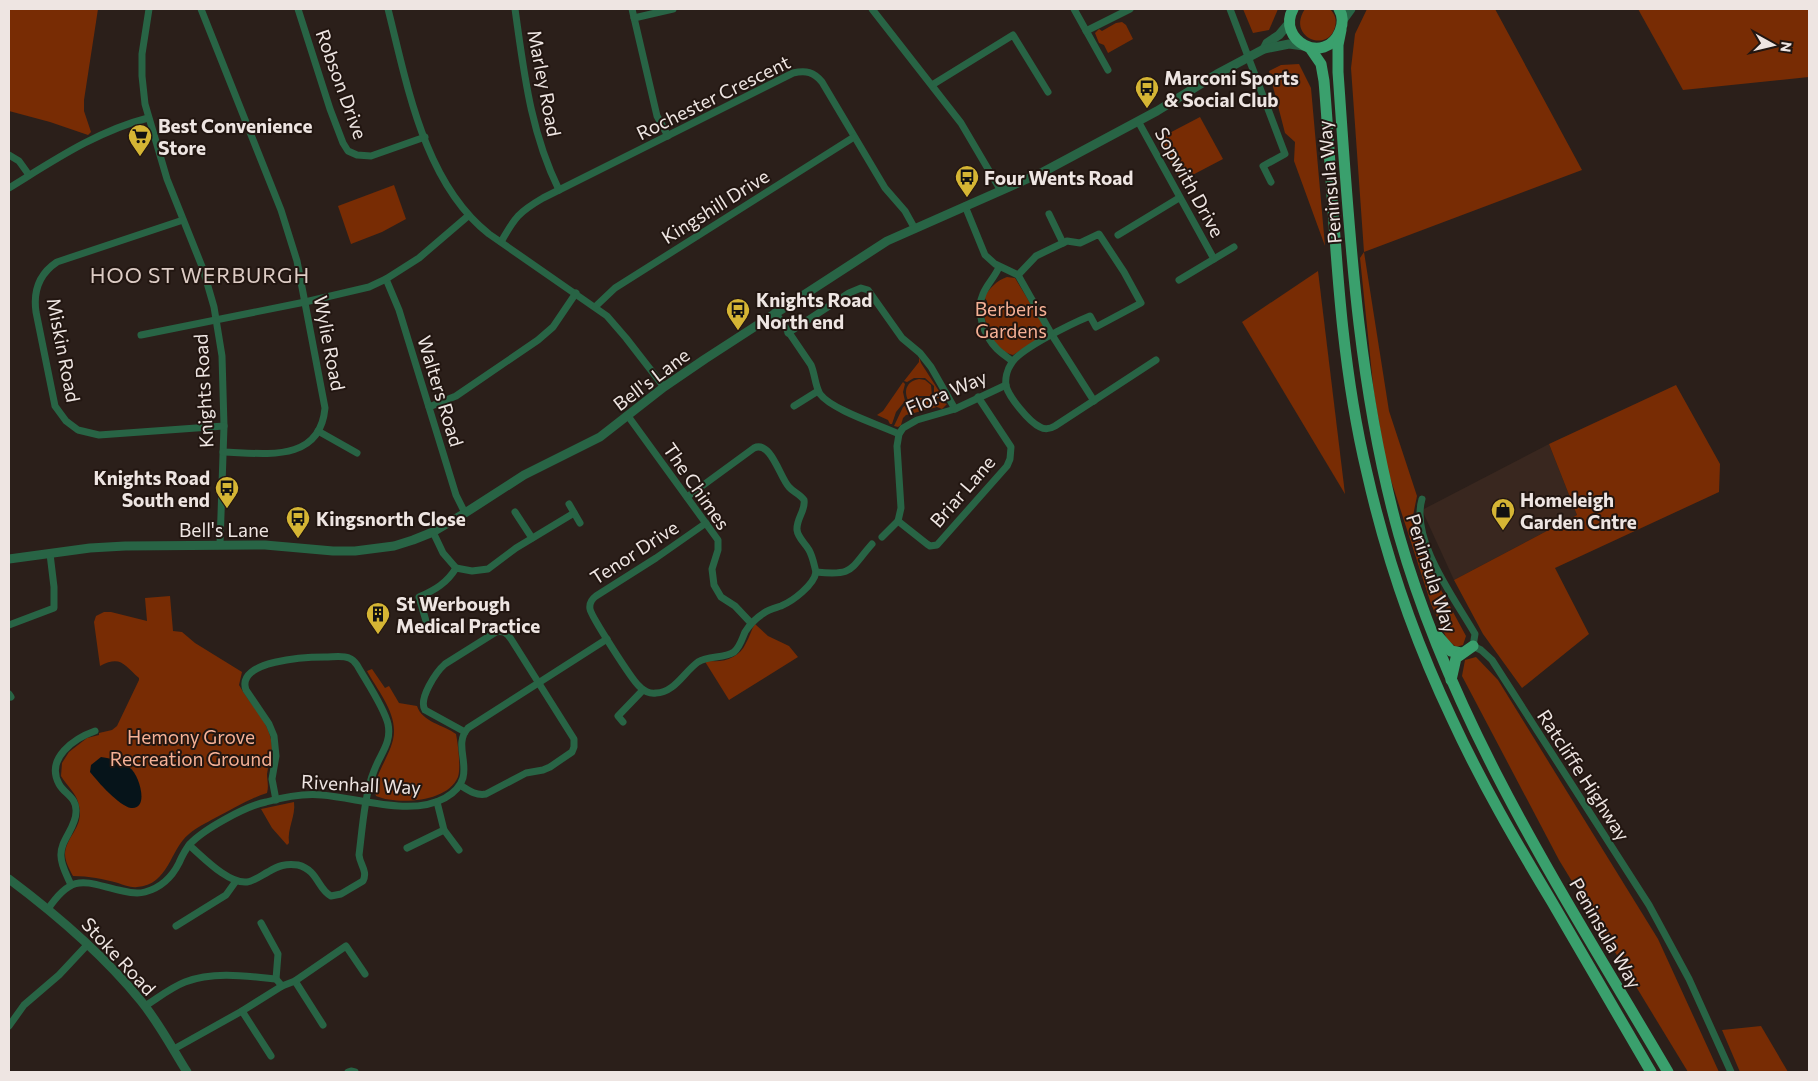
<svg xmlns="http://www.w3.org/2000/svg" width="1818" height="1081" font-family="Commissioner,sans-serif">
	<rect width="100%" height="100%" fill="#2b1f1a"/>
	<!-- built -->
	<polygon fill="#39271f" points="1549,444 1577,515 1454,580 1422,510"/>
	<!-- green -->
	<g fill="#782c04">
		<polygon points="9,9 98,9 84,100 84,111 91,132 88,135 50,122 9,111"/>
		<polygon points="1243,9 1278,9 1269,30 1253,33"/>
		<path d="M1305,9h25c5,5 7,11 5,18 -7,27 -49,10 -30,-18z"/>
		<polygon points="1367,9 1495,9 1582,170 1364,252 1389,411 1417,496 1413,516 1434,577 1466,636 1463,645 1456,647 1447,639 1431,604 1387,468 1374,394 1360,258 1364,252 1351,68 1355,34"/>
		<polygon points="1638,9 1809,9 1809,77 1683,90"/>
		<polygon points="1122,22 1126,25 1133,39 1108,53 1104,45 1099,43 1095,33 1099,29 1102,31 1116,23"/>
		<polygon points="1299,64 1311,88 1325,246 1294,161 1295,142 1285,133 1269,71 1281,65"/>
		<polygon points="1200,117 1223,159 1181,181 1158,139"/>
		<polygon points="394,185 406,219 382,232 351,244 338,206"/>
		<polygon points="1318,271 1345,494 1242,322"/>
		<path d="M1007,277l8,1 32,53 -4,6 -30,18c-18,-5 -27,-25 -29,-42l2,-3 1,-9 -3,-4c5,-8 13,-17 23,-20z"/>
		<polygon points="919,357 921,363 944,399 948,401 934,397 934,386 925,378 914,378 907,382 904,381 919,362"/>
		<path d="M919,379l6,1 6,5 1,11h-13l-11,4c-5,-11 0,-19 11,-21z"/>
		<polygon points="903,382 905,384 903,392 905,401 896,412 892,424 890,424 888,420 877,415 883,411"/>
		<polygon points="1676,385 1720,464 1719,492 1555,568 1589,634 1522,688 1483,634 1454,580 1577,515 1549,444"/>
		<polygon points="918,398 926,398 947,404 942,409 937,407 906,415 903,418 901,425 898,427 894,426 903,407"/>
		<path d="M170,596l3,35 9,1 13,11 47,29 -3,13c11,20 32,38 33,62 0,9 -4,18 -5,27 0,6 2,12 0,19 -19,6 -34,16 -52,25 -9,5 -18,9 -26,16 -19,15 -20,51 -52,53 -6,1 -13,-2 -19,-4 -15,-4 -29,-7 -45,-7 -3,-6 -8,-14 -8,-22 1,-19 21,-27 13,-52 -2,-9 -12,-17 -17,-26l1,-13 7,-11 18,-14 12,-3v-2l13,-3 5,-4 22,-46v-2c-15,-13 -18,-23 -39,-12l-6,-44 2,-6 8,-4h7l36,9 -2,-23z"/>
		<path d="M755,624l13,12 21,10 9,11 -69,43 -25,-40c17,4 35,-1 42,-17 4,-7 5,-13 9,-19z"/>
		<polygon points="1476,657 1498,680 1658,939 1719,1072 1688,1072 1559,860 1462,676 1465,660"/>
		<path d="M372,669l13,19 4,-2 10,17 18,3c5,16 27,19 39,28 2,10 5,34 2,43 -11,26 -61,28 -82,19 -7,-18 19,-43 18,-66 0,-20 -17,-41 -27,-59z"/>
		<path d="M294,802c2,14 -7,26 -5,41l-2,2 -15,-17 -11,-19z"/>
		<polygon points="1761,1026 1788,1072 1740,1072 1722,1030"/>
	</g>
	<!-- water -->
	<path fill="#06141a" d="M101,757c11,1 19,5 29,11 9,6 20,42 1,40 -12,-2 -33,-26 -41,-36l1,-7z"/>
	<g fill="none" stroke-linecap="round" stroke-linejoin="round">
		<!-- minor -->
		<g stroke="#286445" stroke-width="7">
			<polyline points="149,9 142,54 142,76 145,104 167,179 203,269 214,307 222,356 224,426 220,544"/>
			<path d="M201,9l80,201 16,51 28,147c-5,56 -62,45 -102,44"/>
			<polyline points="298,9 330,109 343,143 348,151 357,155 371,156 425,137"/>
			<path d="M388,9c19,75 36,174 101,225l118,82 19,22 38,49"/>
			<path d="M515,9c9,63 15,122 44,181"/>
			<polyline points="632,9 657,116 668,136"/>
			<polyline points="872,9 961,123 1001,191"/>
			<polyline points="1074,9 1108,70"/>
			<polyline points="1230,9 1285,154 1263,166 1271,182"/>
			<polyline points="634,18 673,9"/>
			<polyline points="1086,31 1130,9"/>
			<polyline points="932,85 1013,35 1048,92"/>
			<polyline points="1138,121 1214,259 1179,280"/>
			<polyline points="9,155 19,161 29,175"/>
			<path d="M9,188c44,-27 88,-57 139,-70"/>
			<polyline points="965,206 985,255 995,264 1018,275 1052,335 1094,401"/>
			<polyline points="1049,214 1063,243"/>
			<path d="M183,220l-126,42c-18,12 -24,29 -21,50l19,94 11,15 12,9 21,5 125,-9"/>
			<polyline points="1118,235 1179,198"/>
			<path d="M501,242c14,-25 18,-30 42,-44l250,-125c13,-3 21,-1 29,9l63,106 20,23 10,18"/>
			<polyline points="1214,259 1234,247"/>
			<path d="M999,267c-4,10 -12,17 -16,27 -8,17 1,42 14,55 4,4 10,8 15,12"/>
			<path d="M1018,275l18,-19 27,-13 4,-2 13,2 19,-9 25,38 17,31 -45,24 -6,-11c-17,7 -71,33 -79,48 -4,6 -6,15 -5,22 3,11 23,36 34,41 5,3 10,2 15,-1l101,-66"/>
			<polyline points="386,279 399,310 456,495 465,513"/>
			<polyline points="596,306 615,288 854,137"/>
			<path d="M775,312l36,53c4,9 4,21 9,29 12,16 60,31 79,40"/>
			<polyline points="788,333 849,293 861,288 868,290 902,338 920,353 931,367 955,409"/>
			<polyline points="141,335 305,302 369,287 386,279 419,258 468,216"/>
			<polyline points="794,406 818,391"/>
			<polyline points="429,407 456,396 538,340 553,327 576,293"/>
			<polyline points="628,416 718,540 718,550 712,569 714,585 721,597 735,606 751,623"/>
			<polyline points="318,431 357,453"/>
			<path d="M687,497l67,-49c17,-8 26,30 35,39 4,5 11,7 15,13 2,10 -8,19 -7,30 1,8 8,13 12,20 4,7 5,15 7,22"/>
			<path d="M1422,499c-12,41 33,100 53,135l-2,12 8,4 11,10 157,245 40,74 42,93"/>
			<polyline points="569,504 580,523"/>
			<polyline points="515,512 532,538"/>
			<polyline points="898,521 927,544 930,546 937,545 1007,466 1010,459 1011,447 978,397"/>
			<path d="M706,523l-50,35 -60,38c-4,3 -7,7 -6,13 1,7 42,71 49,77 4,5 11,8 17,7 18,0 28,-21 42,-31 11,-7 25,-3 36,-10 6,-5 8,-13 11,-20 5,-8 11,-14 19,-19 5,-4 11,-5 17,-7 12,-5 33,-21 35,-34 38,4 33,-2 56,-28"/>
			<polyline points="433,532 443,553 456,568"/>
			<polyline points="882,537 898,521 901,508 897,446 899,434 903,428 917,420 955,409 1006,385"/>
			<path d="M426,621l-7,-24c16,-7 28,-14 37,-29l16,3 16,-2 28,-21 58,-35"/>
			<polyline points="9,625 54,608 54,587 50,554"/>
			<polyline points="9,694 11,697"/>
			<polyline points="623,722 618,716 643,690"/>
			<path d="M460,785c8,5 16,11 26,9l40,-21 17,-3 7,-3 22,-15 2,-5v-8l-63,-100c-4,-6 -8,-9 -15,-7l-51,32c-9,8 -27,35 -20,46l40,22"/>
			<polyline points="444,830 459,850"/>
			<path d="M189,845c14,12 39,39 58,37 7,-1 15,-7 21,-10 10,-6 18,-9 30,-7 20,5 20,25 33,31l10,-2 22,-13c5,-10 -3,-16 -4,-26 3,-24 6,-63 15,-84 6,-17 18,-28 14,-47 -4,-17 -22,-43 -31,-59 -2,-3 -5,-6 -8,-7 -7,-3 -16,-1 -24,-1 -17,0 -90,3 -79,33l23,34 5,12 2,20 -4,23 4,21"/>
			<polyline points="407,848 444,830 437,802"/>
			<path d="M71,885c-4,-10 -10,-19 -10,-29 -1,-16 15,-28 15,-44 1,-15 -11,-17 -17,-28 -14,-26 16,-46 36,-53"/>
			<path d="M48,909c26,-38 37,-26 75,-18 8,2 15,3 22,1 15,-4 27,-15 34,-29 3,-7 6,-13 11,-19 14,-15 56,-38 76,-42 18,-5 37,-9 56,-7 37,3 89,22 123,3 38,-22 4,-49 23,-70l139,-89"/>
			<polyline points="261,923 278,954 276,979"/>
			<polyline points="176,926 226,895 236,881"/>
			<polyline points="295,981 323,1025"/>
			<path d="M145,1006c13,-8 25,-18 40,-24 28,-11 62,-6 91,-3l6,7"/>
			<polyline points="9,1026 24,1005 59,975 88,944"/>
			<polyline points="174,1049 242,1011"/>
			<polyline points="271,1056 242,1011 282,986 295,981 346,946 365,974"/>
			<polyline points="348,1072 351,1071 355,1072"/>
		</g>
		<!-- tertiary -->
		<g stroke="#286445" stroke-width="9">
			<polyline points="1343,20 1351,9"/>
			<polyline points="1264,49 1267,43 1279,35 1290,22"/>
			<polyline points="9,559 90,548 125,546 265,545 333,551 355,551 394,546 413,540 433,532 465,513 524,475 600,437 664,387 705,359 887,241 1043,172 1157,111 1217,74 1264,49 1289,44 1304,46"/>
			<path d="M9,879c48,36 94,75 132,122 18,22 31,47 46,71"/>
		</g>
		<!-- primary -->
		<g stroke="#3aa06d" stroke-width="11">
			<path d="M1293,9c-17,31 32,58 47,22 3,-7 3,-15 -1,-22"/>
			<path d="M1341,30l-3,15v27c11,156 19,312 61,463 55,194 168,365 269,537"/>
			<path d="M1310,48l11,16 3,17c11,131 12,263 43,392 19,84 48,168 85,246 29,63 64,123 100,183 33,57 66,113 99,170"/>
			<polyline points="1436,634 1451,651 1461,653"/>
			<polyline points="1451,680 1456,658 1473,646"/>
		</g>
	</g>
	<!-- icons -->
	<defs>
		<g id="bus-pin" transform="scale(1.25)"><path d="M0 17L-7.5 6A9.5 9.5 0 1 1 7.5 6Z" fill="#d5b534" stroke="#221611"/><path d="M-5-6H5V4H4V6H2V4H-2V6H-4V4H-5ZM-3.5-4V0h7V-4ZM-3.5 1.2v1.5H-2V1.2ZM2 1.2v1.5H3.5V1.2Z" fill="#111"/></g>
		<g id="supermarket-pin" transform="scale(1.25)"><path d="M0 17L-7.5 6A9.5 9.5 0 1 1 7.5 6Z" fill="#d5b534" stroke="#221611"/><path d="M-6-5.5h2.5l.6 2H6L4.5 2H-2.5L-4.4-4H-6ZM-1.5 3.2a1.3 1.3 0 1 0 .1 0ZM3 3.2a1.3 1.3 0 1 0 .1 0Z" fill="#111"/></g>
		<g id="shop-pin" transform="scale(1.25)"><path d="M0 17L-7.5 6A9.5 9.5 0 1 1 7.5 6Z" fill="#d5b534" stroke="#221611"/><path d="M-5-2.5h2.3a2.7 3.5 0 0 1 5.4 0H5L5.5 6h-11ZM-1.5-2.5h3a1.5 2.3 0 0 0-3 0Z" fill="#111"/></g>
		<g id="building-pin" transform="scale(1.25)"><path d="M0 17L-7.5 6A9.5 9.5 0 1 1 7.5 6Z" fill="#d5b534" stroke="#221611"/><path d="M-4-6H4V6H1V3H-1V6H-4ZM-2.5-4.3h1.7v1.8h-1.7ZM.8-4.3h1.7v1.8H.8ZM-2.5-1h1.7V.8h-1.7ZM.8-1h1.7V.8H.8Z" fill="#111"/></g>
	</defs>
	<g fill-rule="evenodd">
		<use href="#bus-pin" x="1147" y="88"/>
		<use href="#supermarket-pin" x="140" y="136"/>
		<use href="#bus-pin" x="967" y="177"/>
		<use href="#bus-pin" x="738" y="310"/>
		<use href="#bus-pin" x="227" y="488"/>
		<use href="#shop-pin" x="1503" y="510"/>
		<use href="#bus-pin" x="298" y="518"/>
		<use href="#building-pin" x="378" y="614"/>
	</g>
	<g text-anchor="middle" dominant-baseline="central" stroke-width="4" stroke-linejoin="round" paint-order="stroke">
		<!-- poi labels -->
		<g font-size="19" font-weight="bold" fill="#eee5e2" stroke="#221611" text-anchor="start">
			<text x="1164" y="77">Marconi Sports<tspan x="1164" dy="22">&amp; Social Club</tspan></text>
			<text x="158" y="125">Best Convenience<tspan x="158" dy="22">Store</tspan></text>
			<text x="984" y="177">Four Wents Road</text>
			<text x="756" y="299">Knights Road<tspan x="756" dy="22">North end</tspan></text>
			<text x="210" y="477" text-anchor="end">Knights Road<tspan x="210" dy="22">South end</tspan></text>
			<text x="1520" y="499">Homeleigh<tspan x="1520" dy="22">Garden Cntre</tspan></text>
			<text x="316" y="518">Kingsnorth Close</text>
			<text x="396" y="603">St Werbough<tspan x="396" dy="22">Medical Practice</tspan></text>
		</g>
		<!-- street labels -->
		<g font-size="19" fill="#eee5e2" stroke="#221611">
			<text transform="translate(545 83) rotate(79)">Marley Road</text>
			<text transform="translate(342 84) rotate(70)">Robson Drive</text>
			<text transform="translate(713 97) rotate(-26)">Rochester Crescent</text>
			<text transform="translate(1190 182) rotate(61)">Sopwith Drive</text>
			<text transform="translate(1329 182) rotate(-95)">Peninsula Way</text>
			<text transform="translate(715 206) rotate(-32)">Kingshill Drive</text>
			<text transform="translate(330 343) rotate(79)">Wylie Road</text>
			<text transform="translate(64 350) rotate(79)">Miskin Road</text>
			<text transform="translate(651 379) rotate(-37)">Bell's Lane</text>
			<text transform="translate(203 391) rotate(-93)">Knights Road</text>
			<text transform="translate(441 391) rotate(73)">Walters Road</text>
			<text transform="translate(946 392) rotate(-23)">Flora Way</text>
			<text transform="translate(697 486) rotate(55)">The Chimes</text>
			<text transform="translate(962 491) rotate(-49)">Briar Lane</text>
			<text x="224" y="529">Bell's Lane</text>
			<text transform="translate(634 552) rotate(-33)">Tenor Drive</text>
			<text transform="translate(1432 573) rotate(72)">Peninsula Way</text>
			<text transform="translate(1584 775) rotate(57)">Ratcliffe Highway</text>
			<text transform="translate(361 784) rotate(3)">Rivenhall Way</text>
			<text transform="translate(1606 933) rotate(60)">Peninsula Way</text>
			<text transform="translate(119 956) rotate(47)">Stoke Road</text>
		</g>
		<!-- park labels -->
		<g font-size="19" fill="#f6b196" stroke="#221611">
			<text x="1011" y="308">Berberis<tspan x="1011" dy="22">Gardens</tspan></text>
			<text x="191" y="736">Hemony Grove<tspan x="191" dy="22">Recreation Ground</tspan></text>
		</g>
		<!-- quarter labels -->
		<g font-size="21" letter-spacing="1" fill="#ddccc5" stroke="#221611">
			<text x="200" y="274">HOO ST WERBURGH</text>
		</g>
	</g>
	<!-- border -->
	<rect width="1818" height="1081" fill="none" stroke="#eee5e2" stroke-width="20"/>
	<!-- north arrow -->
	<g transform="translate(1773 45) rotate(98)" stroke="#221611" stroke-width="4" paint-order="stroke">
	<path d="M0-4L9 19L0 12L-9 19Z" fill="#eee5e2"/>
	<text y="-8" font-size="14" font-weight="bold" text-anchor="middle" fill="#eee5e2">N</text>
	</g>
</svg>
